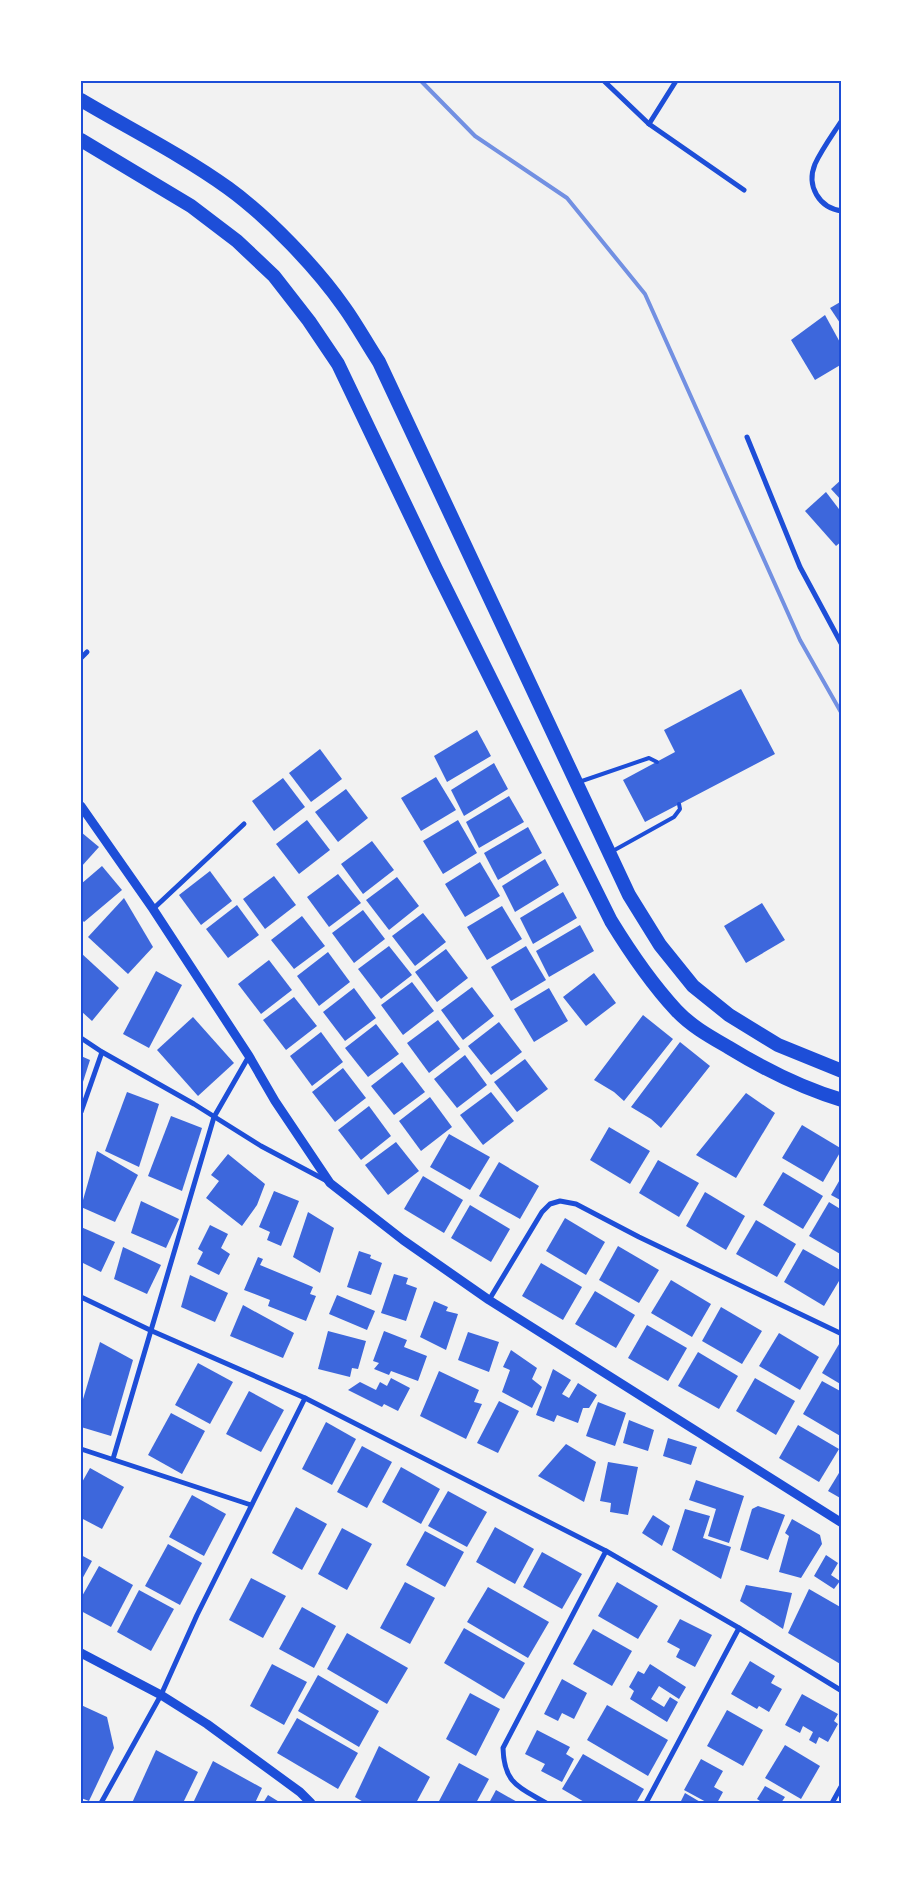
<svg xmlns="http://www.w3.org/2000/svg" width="923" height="1884" font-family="'Source Sans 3',sans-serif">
	<rect width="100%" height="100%" fill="#f2f2f2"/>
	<!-- building -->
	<g fill="#3d67dc">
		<polygon points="842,301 842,326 830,308"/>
		<polygon points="825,315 842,346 842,364 815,380 791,340"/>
		<polygon points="842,479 842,501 831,489"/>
		<polygon points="826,492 842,513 842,541 836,546 805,511"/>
		<polygon points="741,689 775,754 645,822 623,780 675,752 664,730"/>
		<polygon points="477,730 491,756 447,782 434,756"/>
		<polygon points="320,749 342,779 311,802 289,773"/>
		<polygon points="494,763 508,789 464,816 451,790"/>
		<polygon points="436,777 456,810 421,831 401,798"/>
		<polygon points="283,778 305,807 274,831 252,801"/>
		<polygon points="346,789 368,818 338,842 315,812"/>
		<polygon points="509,796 524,822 479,848 466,822"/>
		<polygon points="307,820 330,850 299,874 276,844"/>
		<polygon points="458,820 477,853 443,874 423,841"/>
		<polygon points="528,827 542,853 498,880 484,853"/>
		<polygon points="81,832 99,847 81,867"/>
		<polygon points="372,841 394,870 363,894 341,864"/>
		<polygon points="545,859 559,885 515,912 502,886"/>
		<polygon points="480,862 500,896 465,917 445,884"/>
		<polygon points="102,866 122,890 84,922 81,919 81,884"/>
		<polygon points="210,871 232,901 201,925 179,895"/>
		<polygon points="338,874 361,903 329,927 307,897"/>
		<polygon points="274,876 296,905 265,929 243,899"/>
		<polygon points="397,877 419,906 389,930 366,900"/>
		<polygon points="563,892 577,918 533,944 520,918"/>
		<polygon points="124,898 153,947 128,974 88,937"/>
		<polygon points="762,903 785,940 746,963 724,926"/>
		<polygon points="237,905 259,935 228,958 206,929"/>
		<polygon points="502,906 522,939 487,960 467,927"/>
		<polygon points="363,910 385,939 354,963 332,933"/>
		<polygon points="423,913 446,942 415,966 392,936"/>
		<polygon points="302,916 325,946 294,969 271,940"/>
		<polygon points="580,925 594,951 549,977 536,951"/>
		<polygon points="389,946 412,975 381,999 358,969"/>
		<polygon points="526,946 546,980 511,1001 491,967"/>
		<polygon points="446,949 468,978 437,1002 415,972"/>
		<polygon points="328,952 350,982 319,1006 297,976"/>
		<polygon points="81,953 119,988 92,1021 81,1011"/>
		<polygon points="269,960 292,990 261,1014 238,984"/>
		<polygon points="156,971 182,985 149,1048 123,1034"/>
		<polygon points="594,973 616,1003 586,1026 563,997"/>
		<polygon points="412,982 434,1011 403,1035 381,1005"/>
		<polygon points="472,987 494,1016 463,1040 441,1010"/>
		<polygon points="354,988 376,1018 345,1041 323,1012"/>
		<polygon points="549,988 568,1021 534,1042 514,1009"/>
		<polygon points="294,997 317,1026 286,1050 263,1020"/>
		<polygon points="643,1015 673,1039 624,1101 614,1092 594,1080"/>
		<polygon points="193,1017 234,1063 198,1096 157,1050"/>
		<polygon points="438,1020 460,1049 429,1073 407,1043"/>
		<polygon points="499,1022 522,1052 491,1075 468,1046"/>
		<polygon points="376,1024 399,1054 368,1077 345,1048"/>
		<polygon points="321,1032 343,1062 312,1086 290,1056"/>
		<polygon points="680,1042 710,1066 661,1128 651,1119 631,1107"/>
		<polygon points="465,1055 487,1085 457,1108 434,1079"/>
		<polygon points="81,1056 90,1060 82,1085 81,1085"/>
		<polygon points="525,1059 548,1089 517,1112 494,1082"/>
		<polygon points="402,1062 425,1092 394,1115 371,1086"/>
		<polygon points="343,1068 366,1098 335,1122 312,1092"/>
		<polygon points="127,1092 159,1104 139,1167 105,1151"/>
		<polygon points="491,1092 514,1121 483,1145 460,1115"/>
		<polygon points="746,1093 775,1113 736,1178 696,1155"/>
		<polygon points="430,1097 452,1127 421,1151 399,1121"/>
		<polygon points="369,1106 391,1136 361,1160 338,1130"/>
		<polygon points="171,1116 202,1128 182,1191 148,1176"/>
		<polygon points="802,1125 842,1149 823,1182 782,1158"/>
		<polygon points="609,1127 650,1151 630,1184 590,1160"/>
		<polygon points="449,1134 490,1157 470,1190 430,1167"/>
		<polygon points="396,1142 419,1171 388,1195 365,1165"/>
		<polygon points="97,1151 138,1175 115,1222 81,1207"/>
		<polygon points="228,1154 265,1184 257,1205 242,1226 206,1198 219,1181 211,1175"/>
		<polygon points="658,1160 699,1183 679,1217 639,1193"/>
		<polygon points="499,1162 539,1186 520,1219 479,1196"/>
		<polygon points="783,1172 823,1196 803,1229 763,1205"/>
		<polygon points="423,1176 463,1200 444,1233 404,1209"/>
		<polygon points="842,1176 842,1201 831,1195"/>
		<polygon points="274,1191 299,1201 281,1246 267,1240 270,1232 259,1227"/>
		<polygon points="705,1192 745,1216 726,1250 686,1226"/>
		<polygon points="141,1201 179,1219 166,1248 131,1233"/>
		<polygon points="829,1202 842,1210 842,1255 809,1236"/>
		<polygon points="470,1205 510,1229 491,1262 451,1238"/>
		<polygon points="308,1212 334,1228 320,1273 293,1257"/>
		<polygon points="565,1218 605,1242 586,1275 546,1251"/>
		<polygon points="756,1220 796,1244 777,1277 736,1254"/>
		<polygon points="210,1225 228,1234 221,1248 230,1254 219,1275 197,1264 203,1252 198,1249"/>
		<polygon points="81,1227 115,1242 101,1272 81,1262"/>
		<polygon points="618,1246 659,1270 639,1303 599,1280"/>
		<polygon points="123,1247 161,1265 147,1294 114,1279"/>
		<polygon points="803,1249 842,1271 842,1276 824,1306 784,1282"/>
		<polygon points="359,1251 371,1255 370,1258 382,1263 371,1295 347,1287"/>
		<polygon points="258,1257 263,1259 260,1265 313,1287 310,1294 316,1296 306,1321 268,1306 270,1300 244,1290"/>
		<polygon points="541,1263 582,1287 563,1320 522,1296"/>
		<polygon points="394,1274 408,1278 406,1284 417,1288 406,1321 381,1313"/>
		<polygon points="190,1275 228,1293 215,1322 181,1307"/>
		<polygon points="671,1280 711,1304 692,1337 651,1313"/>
		<polygon points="595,1291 635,1315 616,1348 575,1324"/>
		<polygon points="337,1295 375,1311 367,1330 329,1314"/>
		<polygon points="434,1301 448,1307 446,1311 458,1314 446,1350 420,1337"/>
		<polygon points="243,1305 294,1333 283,1358 230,1336"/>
		<polygon points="721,1307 762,1331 742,1364 702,1341"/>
		<polygon points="647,1325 687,1348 668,1381 628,1358"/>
		<polygon points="328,1331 366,1341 358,1369 352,1368 350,1377 318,1369"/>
		<polygon points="384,1331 407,1340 404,1347 427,1356 418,1381 391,1371 389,1375 374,1369 379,1363 373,1361"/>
		<polygon points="468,1332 499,1342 489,1372 458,1360"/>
		<polygon points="779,1333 819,1357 800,1390 759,1366"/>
		<polygon points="842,1339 842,1385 822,1373"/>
		<polygon points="100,1342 133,1360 111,1436 81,1427 81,1406"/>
		<polygon points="511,1350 537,1368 532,1379 542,1387 532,1408 502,1392 510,1370 503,1367"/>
		<polygon points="698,1352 738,1376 719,1409 678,1386"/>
		<polygon points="198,1363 233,1382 210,1424 175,1405"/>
		<polygon points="553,1369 571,1380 562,1394 569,1398 578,1383 597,1395 589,1408 583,1408 578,1423 557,1415 554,1422 536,1415"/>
		<polygon points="439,1371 479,1390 474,1402 482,1404 466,1439 420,1416"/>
		<polygon points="391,1378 410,1388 398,1411 384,1404 382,1407 348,1390 360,1382 376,1390 380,1382 387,1386"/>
		<polygon points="755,1378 795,1401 776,1435 736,1411"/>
		<polygon points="822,1381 842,1392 842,1437 803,1414"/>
		<polygon points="249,1391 284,1410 261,1452 226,1434"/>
		<polygon points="499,1401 519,1411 498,1453 477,1443"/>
		<polygon points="598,1402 626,1413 615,1446 586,1436"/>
		<polygon points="171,1413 205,1431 182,1474 148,1455"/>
		<polygon points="629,1420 654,1430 648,1451 623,1443"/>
		<polygon points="326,1422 356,1439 332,1485 302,1469"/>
		<polygon points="798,1425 839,1449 819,1482 779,1458"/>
		<polygon points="668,1438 697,1447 691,1465 663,1456"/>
		<polygon points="566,1444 596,1462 584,1502 538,1476"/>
		<polygon points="362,1446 392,1462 367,1508 337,1492"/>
		<polygon points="608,1462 638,1467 628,1515 610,1512 611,1503 600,1501"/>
		<polygon points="401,1467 440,1489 421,1524 382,1502"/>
		<polygon points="90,1468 124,1487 102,1529 81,1518 81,1484"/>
		<polygon points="842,1468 842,1499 828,1491"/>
		<polygon points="696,1480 744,1496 729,1543 708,1536 716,1509 689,1500"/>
		<polygon points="448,1491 487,1512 467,1547 428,1526"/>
		<polygon points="192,1495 226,1514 204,1556 169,1537"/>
		<polygon points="758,1506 785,1515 768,1560 740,1550 752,1509"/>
		<polygon points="296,1507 327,1524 302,1570 272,1553"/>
		<polygon points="685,1509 710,1516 703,1538 731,1547 721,1579 672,1550"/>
		<polygon points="653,1515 670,1526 662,1546 642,1533"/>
		<polygon points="792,1519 820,1535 822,1544 801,1578 779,1572 789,1536 785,1533"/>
		<polygon points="495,1527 534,1549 515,1584 476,1562"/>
		<polygon points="342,1528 372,1544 347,1590 318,1574"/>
		<polygon points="425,1531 464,1552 445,1587 406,1565"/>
		<polygon points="168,1544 202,1563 180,1605 145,1586"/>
		<polygon points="542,1552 582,1574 562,1609 523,1587"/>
		<polygon points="81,1555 92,1561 81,1581"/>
		<polygon points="826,1555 838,1563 831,1575 840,1581 834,1589 814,1576"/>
		<polygon points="99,1566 133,1585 111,1627 81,1611 81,1598"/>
		<polygon points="251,1578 286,1596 263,1638 229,1620"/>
		<polygon points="405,1582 435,1598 410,1644 380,1628"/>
		<polygon points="617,1582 658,1606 638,1639 598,1616"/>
		<polygon points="746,1585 792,1593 783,1629 740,1601"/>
		<polygon points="488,1587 549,1622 528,1658 467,1622"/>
		<polygon points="809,1589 842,1608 842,1665 788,1633"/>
		<polygon points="139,1590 174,1609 151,1651 117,1632"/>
		<polygon points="302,1607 336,1626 314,1668 279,1649"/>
		<polygon points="680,1619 712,1635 695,1667 676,1657 680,1649 667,1642"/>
		<polygon points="464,1628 525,1663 504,1699 444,1663"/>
		<polygon points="593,1629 632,1651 612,1686 573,1664"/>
		<polygon points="347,1633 408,1668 387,1704 327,1669"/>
		<polygon points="750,1661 775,1676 771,1683 782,1689 769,1712 759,1706 757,1709 731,1694"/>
		<polygon points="272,1664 307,1682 284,1725 250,1706"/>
		<polygon points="650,1664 686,1687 679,1699 659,1686 651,1699 664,1707 670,1697 678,1702 667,1722 630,1699 634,1691 629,1687 638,1671 644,1674"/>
		<polygon points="318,1675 379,1711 359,1747 298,1711"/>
		<polygon points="562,1679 587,1693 574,1719 562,1713 558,1721 544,1714"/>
		<polygon points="470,1693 500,1709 476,1756 446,1739"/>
		<polygon points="802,1694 838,1714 834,1721 838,1724 828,1742 819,1737 816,1744 809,1740 813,1732 803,1726 800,1733 785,1725"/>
		<polygon points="81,1705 107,1717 114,1748 89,1801 81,1798"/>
		<polygon points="607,1705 668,1740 648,1776 587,1740"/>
		<polygon points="727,1710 763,1730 743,1766 707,1746"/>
		<polygon points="297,1718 358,1753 338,1789 277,1753"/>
		<polygon points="537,1730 570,1747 566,1754 574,1759 562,1782 541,1771 545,1764 525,1754"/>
		<polygon points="785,1745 820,1766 801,1799 765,1778"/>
		<polygon points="379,1746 430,1777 416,1803 365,1803 355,1797"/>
		<polygon points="156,1750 198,1772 183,1803 132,1803"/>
		<polygon points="583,1754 644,1789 636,1803 586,1803 562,1789"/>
		<polygon points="701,1759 723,1771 714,1787 723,1792 717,1803 708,1803 684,1790"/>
		<polygon points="213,1761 262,1788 255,1803 193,1803"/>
		<polygon points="459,1763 489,1779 476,1803 438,1803"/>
		<polygon points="765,1786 785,1797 781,1803 763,1803 757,1799"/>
		<polygon points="496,1790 519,1803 489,1803"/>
		<polygon points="685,1793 702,1803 680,1803"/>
		<polygon points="268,1795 281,1803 263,1803"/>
	</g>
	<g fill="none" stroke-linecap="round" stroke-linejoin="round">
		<!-- service -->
		<g stroke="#1d4ed8" stroke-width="4">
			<polyline points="579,782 649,758 657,762"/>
			<polyline points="611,852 674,817 680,809 679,804"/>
		</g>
		<!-- minor -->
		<g stroke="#1d4ed8" stroke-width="5">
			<polyline points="604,81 649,124 744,190"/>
			<path d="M842,120c-9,14 -20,29 -27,44 -9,22 4,44 27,47"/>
			<polyline points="649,124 676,81"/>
			<polyline points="747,437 800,567 842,645"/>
			<polyline points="81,658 87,652"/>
			<polyline points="153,909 244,824"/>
			<polyline points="81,1038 102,1052 194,1104 261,1146 327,1181"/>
			<polyline points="81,1112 102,1052"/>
			<polyline points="81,1297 152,1331 305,1398 606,1551 739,1628 842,1691"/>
			<polyline points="489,1300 542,1212 550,1204 560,1201 576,1204 639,1237 842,1334"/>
			<polyline points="81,1449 251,1505"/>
			<polyline points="113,1459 214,1117 249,1056"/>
			<polyline points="101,1803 161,1695 197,1615 305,1398"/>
			<path d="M546,1803c-27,-16 -42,-19 -43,-55l103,-197"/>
			<polyline points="646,1803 739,1628"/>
			<polyline points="832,1803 842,1785"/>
		</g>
		<!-- tertiary -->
		<g stroke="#1d4ed8" stroke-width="9">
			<polyline points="81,806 153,909 249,1056 275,1101 330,1183 403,1240 489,1300 842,1523"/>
			<polyline points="81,1653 161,1695 207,1724 300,1792 311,1803"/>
		</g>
		<!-- trunk -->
		<g stroke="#1d4ed8" stroke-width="14">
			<path d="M81,100c49,29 101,55 147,88 40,29 88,79 116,119 13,18 23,37 35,55l250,533 31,50 33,41 36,29 49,30 64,26"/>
			<path d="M81,140l110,66 46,35 37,35 35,45 29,43 98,205 175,352c19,31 40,62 65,89 15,16 33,26 52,37 36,22 73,41 114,53"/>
		</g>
		<!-- rail -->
		<polyline stroke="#7290e2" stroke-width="4" points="421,81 475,136 567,198 645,294 800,640 842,714"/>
	</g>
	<!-- border -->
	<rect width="923" height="1884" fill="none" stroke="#ffffff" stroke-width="165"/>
	<rect x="82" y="82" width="758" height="1720" fill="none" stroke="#1d4ed8" stroke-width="2"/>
</svg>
